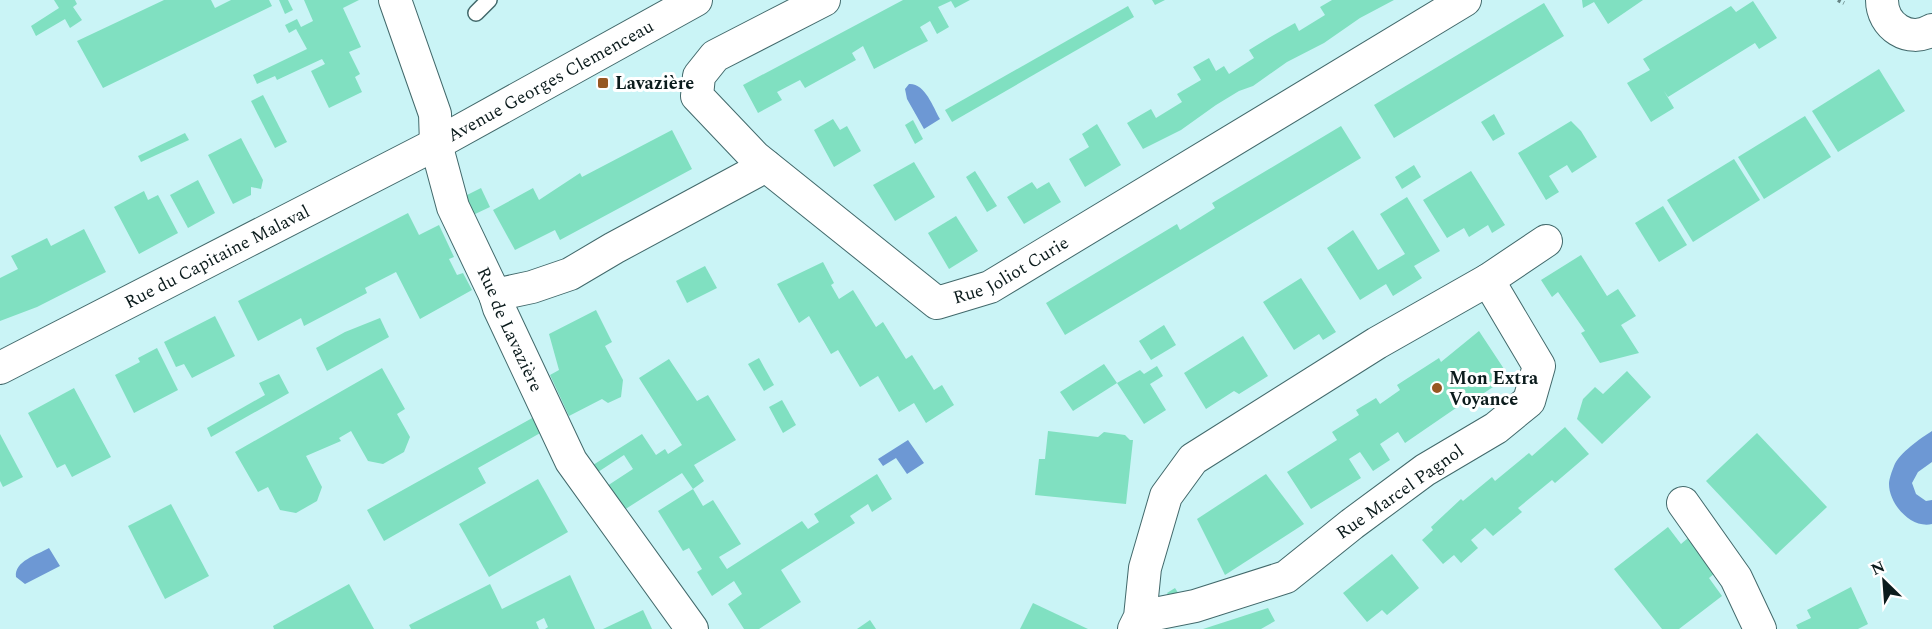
<svg xmlns="http://www.w3.org/2000/svg" width="1932" height="629" font-family="Spectral,serif">
	<rect width="100%" height="100%" fill="#caf4f6"/>
	<!-- water -->
	<g fill="#6d98d4">
		<path d="M909,84c16,-1 24,23 31,35l-16,10 -17,-30 -2,-10z"/>
		<path d="M1932,431v31l-14,10 -6,11 4,11 10,7 6,-1v24c-21,5 -43,-20 -43,-40 0,-5 3,-13 5,-18 5,-13 27,-28 38,-35z"/>
		<polygon points="908,440 924,463 907,474 896,458 883,466 878,459"/>
		<path d="M49,548l11,18 -35,18 -9,-7c-2,-16 21,-22 33,-29z"/>
	</g>
	<!-- building -->
	<g fill="#80e0c1">
		<polygon points="54,0 75,0 77,4 73,7 82,20 70,28 65,19 36,36 31,26 59,8"/>
		<polygon points="164,0 211,0 215,8 231,0 269,0 272,6 103,88 77,41"/>
		<polygon points="279,0 288,0 293,10 285,14"/>
		<polygon points="304,0 359,0 343,8 361,47 349,52 360,74 355,77 362,92 329,108 311,71 325,64 322,59 277,80 275,76 257,84 253,75 307,49 296,29 289,33 285,25 297,19 301,27 313,21"/>
		<polygon points="903,0 970,0 955,8 951,1 938,7 949,27 937,34 930,21 920,27 928,41 912,49 874,69 863,46 852,53 856,60 805,88 800,80 777,92 782,100 758,113 743,85"/>
		<polygon points="1152,0 1165,0 1155,5"/>
		<polygon points="1332,0 1394,0 1360,18 1324,43 1287,62 1253,86 1239,91 1216,105 1181,130 1143,149 1127,123 1151,109 1156,118 1182,102 1177,94 1201,80 1193,67 1209,58 1216,71 1224,66 1229,74 1254,58 1249,50 1272,36 1295,23 1299,31 1325,15 1320,7"/>
		<polygon points="1582,0 1643,0 1608,24 1594,2 1583,8"/>
		<polygon points="1753,1 1777,38 1759,49 1755,43 1668,97 1664,91 1674,108 1651,122 1627,83 1650,70 1643,59 1731,6 1736,12"/>
		<polygon points="1544,3 1564,36 1394,138 1374,105"/>
		<polygon points="1128,6 1134,17 952,122 945,110"/>
		<polygon points="1879,69 1905,111 1838,152 1812,111"/>
		<polygon points="263,95 287,142 275,148 251,101"/>
		<polygon points="1494,114 1505,134 1493,141 1481,122"/>
		<polygon points="1805,116 1831,157 1764,199 1738,157"/>
		<polygon points="833,119 840,130 847,126 861,151 834,167 814,130"/>
		<polygon points="913,120 923,139 915,144 905,125"/>
		<polygon points="1571,121 1581,131 1597,157 1572,173 1567,165 1549,176 1559,192 1546,200 1518,153"/>
		<polygon points="1097,124 1121,165 1085,187 1069,159 1089,147 1082,134"/>
		<polygon points="1341,126 1361,158 1065,335 1046,303 1177,224 1180,230 1215,208 1212,203"/>
		<polygon points="672,130 692,169 560,240 555,230 515,250 493,210 533,188 539,200 580,173 582,177"/>
		<polygon points="185,133 189,140 141,162 138,156"/>
		<polygon points="241,138 263,180 261,189 251,187 251,195 233,204 208,155"/>
		<polygon points="1734,159 1760,200 1693,242 1667,200"/>
		<polygon points="914,162 935,197 895,221 873,185"/>
		<polygon points="1414,165 1421,177 1402,189 1395,177"/>
		<polygon points="975,171 997,206 987,212 966,177"/>
		<polygon points="1471,171 1505,225 1492,233 1488,225 1469,237 1464,228 1447,238 1423,200"/>
		<polygon points="198,180 215,213 188,228 170,195"/>
		<polygon points="1032,182 1037,189 1049,182 1061,202 1024,224 1007,197"/>
		<polygon points="481,188 490,207 473,215 465,196"/>
		<polygon points="144,191 148,200 158,195 178,233 139,254 114,207"/>
		<polygon points="1407,197 1440,251 1414,266 1422,278 1393,296 1386,284 1360,300 1327,248 1353,230 1378,270 1405,254 1380,214"/>
		<polygon points="1663,206 1687,245 1659,262 1635,223"/>
		<polygon points="408,213 419,235 439,225 454,257 449,259 457,275 463,273 472,290 420,319 396,272 365,288 367,293 304,326 301,318 258,341 238,301"/>
		<polygon points="956,216 978,251 949,269 928,233"/>
		<polygon points="84,229 106,272 37,307 0,321 0,278 18,269 11,256 47,238 51,246"/>
		<polygon points="1581,255 1607,296 1618,289 1636,316 1621,325 1639,353 1600,363 1581,333 1585,331 1558,292 1552,297 1541,280"/>
		<polygon points="823,262 834,283 831,285 839,299 853,290 876,327 883,322 906,359 912,355 934,390 942,385 954,405 926,423 914,403 899,412 878,376 860,387 838,350 831,354 809,316 799,323 777,284"/>
		<polygon points="705,266 717,288 687,303 676,281"/>
		<polygon points="1301,278 1336,332 1323,340 1319,334 1294,350 1263,302"/>
		<polygon points="596,310 612,342 605,346 623,380 621,397 608,403 602,399 569,416 550,375 559,370 549,334"/>
		<polygon points="215,316 235,356 192,378 184,364 176,367 164,342"/>
		<polygon points="380,318 389,337 327,371 316,348 345,332"/>
		<polygon points="1164,325 1176,345 1151,360 1139,341"/>
		<polygon points="1479,331 1506,372 1491,383 1493,387 1469,403 1465,398 1456,408 1405,443 1398,432 1380,444 1390,460 1373,471 1360,452 1349,459 1361,478 1311,509 1287,472 1337,440 1332,432 1359,415 1356,410 1376,398 1380,404 1400,390 1397,385 1439,358 1441,362"/>
		<polygon points="1243,336 1268,376 1239,394 1234,391 1206,409 1184,373"/>
		<polygon points="157,348 178,390 134,413 115,375 140,362 138,358"/>
		<polygon points="759,358 774,385 764,391 748,364"/>
		<polygon points="669,359 697,401 708,395 736,440 694,465 704,481 693,489 682,473 624,510 607,486 633,469 624,455 598,472 593,465 642,434 656,455 665,449 668,454 682,445 639,378"/>
		<polygon points="1104,364 1117,383 1073,411 1060,392"/>
		<polygon points="1157,366 1163,376 1150,384 1166,410 1144,424 1117,383 1140,370 1144,374"/>
		<polygon points="382,368 405,409 397,414 410,437 404,452 383,464 368,461 351,431 339,438 341,441 306,456 322,487 317,501 296,513 280,510 268,487 258,492 235,452"/>
		<polygon points="1627,371 1651,397 1602,444 1577,419 1583,399 1595,387 1603,394"/>
		<polygon points="279,374 289,393 211,437 207,428 265,395 259,383"/>
		<polygon points="74,388 111,457 72,477 65,464 57,468 28,413"/>
		<polygon points="782,400 796,425 783,433 769,407"/>
		<polygon points="534,417 542,432 478,468 486,483 384,541 367,510"/>
		<polygon points="1565,427 1589,454 1555,483 1552,480 1518,508 1522,512 1493,536 1485,528 1471,540 1478,548 1461,563 1454,555 1443,564 1422,540 1433,530 1431,527 1461,499 1463,501 1492,477 1495,481 1529,453 1532,456"/>
		<polygon points="1048,431 1098,437 1104,432 1125,435 1130,440 1133,440 1126,504 1035,495 1039,459 1045,459"/>
		<polygon points="1757,433 1827,507 1776,555 1706,481"/>
		<polygon points="0,434 23,477 3,487 0,481"/>
		<polygon points="877,474 892,499 872,512 868,504 850,516 855,523 781,570 801,602 759,629 744,629 728,604 742,594 734,581 712,596 697,572 702,569 689,548 683,551 658,511 693,489 703,506 713,500 741,544 719,557 727,569 802,521 808,529 819,522 814,514"/>
		<polygon points="1266,474 1304,524 1225,575 1197,519"/>
		<polygon points="538,479 568,532 489,577 459,524"/>
		<polygon points="171,504 209,576 165,599 128,526"/>
		<polygon points="1668,527 1681,544 1688,538 1715,573 1709,578 1722,596 1679,629 1662,629 1614,569"/>
		<polygon points="1392,554 1419,588 1387,615 1382,610 1367,622 1343,593"/>
		<polygon points="570,575 595,629 545,629 548,627 544,618 536,622 539,629 411,629 409,625 490,584 502,609"/>
		<polygon points="349,584 374,629 274,629 273,626"/>
		<polygon points="1851,587 1868,624 1858,629 1798,629 1796,625 1811,618 1807,610"/>
		<polygon points="1175,588 1182,599 1174,604 1167,593"/>
		<polygon points="1033,603 1088,629 1020,629"/>
		<polygon points="1268,608 1275,621 1261,629 1203,629"/>
		<polygon points="643,610 652,629 603,629"/>
		<polygon points="870,620 876,629 857,629"/>
	</g>
	<g fill="none" stroke-linecap="round" stroke-linejoin="round">
		<!-- service casing -->
		<g stroke="#42696b" stroke-width="18">
			<polyline id="service" points="476,13 489,0"/>
		</g>
		<!-- minor casing -->
		<g stroke="#42696b" stroke-width="34">
			<g id="minor">
				<path id="s1" d="M395,0l40,114 1,30 17,63 42,88 4,13 72,153 121,168"/>
				<path id="s2" d="M824,0l-109,56 -16,20 -2,20 58,61 182,146 53,-16 475,-287"/>
				<path d="M1882,0c0,26 27,44 50,30"/>
				<polyline points="1488,280 1546,241"/>
				<polyline points="495,295 532,287 570,274 614,248 766,166"/>
				<path id="s3" d="M0,368l436,-224 260,-144"/>
				<polyline points="1683,503 1736,578 1760,629"/>
				<polyline points="1134,629 1140,617 1145,568 1166,496 1193,459 1377,343 1488,280 1539,366 1529,401 1496,428 1425,470 1352,524 1286,577 1195,606 1140,617"/>
			</g>
		</g>
		<!-- path -->
		<polyline stroke="#668384" stroke-width="4" stroke-dasharray="3 3" stroke-linecap="butt" points="1838,0 1844,3"/>
		<!-- service -->
		<use href="#service" stroke="#fff" stroke-width="15"/>
		<!-- minor -->
		<use href="#minor" stroke="#fff" stroke-width="32"/>
	</g>
	<!-- markers -->
	<g fill="#975721" stroke="#fff" stroke-width="2">
		<rect x="597" y="77" width="12" height="12" rx="3"/>
		<circle cx="1437" cy="388" r="6"/>
	</g>
	<g text-anchor="middle" dominant-baseline="central" stroke-width="6" stroke-linejoin="round" paint-order="stroke">
		<!-- street labels -->
		<g font-size="18" fill="#0b1b1c" stroke="#fff">
			<text stroke="none"><textPath href="#s3" startOffset="621">Avenue Georges Clemenceau</textPath></text>
			<text stroke="none"><textPath href="#s3" startOffset="244">Rue du Capitaine Malaval</textPath></text>
			<text stroke="none"><textPath href="#s2" startOffset="567">Rue Joliot Curie</textPath></text>
			<text stroke="none"><textPath href="#s1" startOffset="351">Rue de Lavazière</textPath></text>
			<text transform="translate(1400 492) rotate(-35)">Rue Marcel Pagnol</text>
		</g>
		<!-- poi labels -->
		<g font-size="18" font-weight="bold" fill="#0b1b1c" stroke="#fff" text-anchor="start">
			<text x="615" y="83">Lavazière</text>
			<text x="1449" y="378">Mon Extra<tspan x="1449" dy="21">Voyance</tspan></text>
		</g>
	</g>
	<!-- north arrow -->
	<g transform="translate(1884 581) rotate(335)" stroke="#ffffff" stroke-width="4.5" paint-order="stroke">
	<path d="M0-4.5L10 22L0 15L-10 22Z" fill="#0b1b1c"/>
	<text y="-9" font-size="16" font-weight="bold" text-anchor="middle" fill="#0b1b1c">N</text>
	</g>
</svg>
